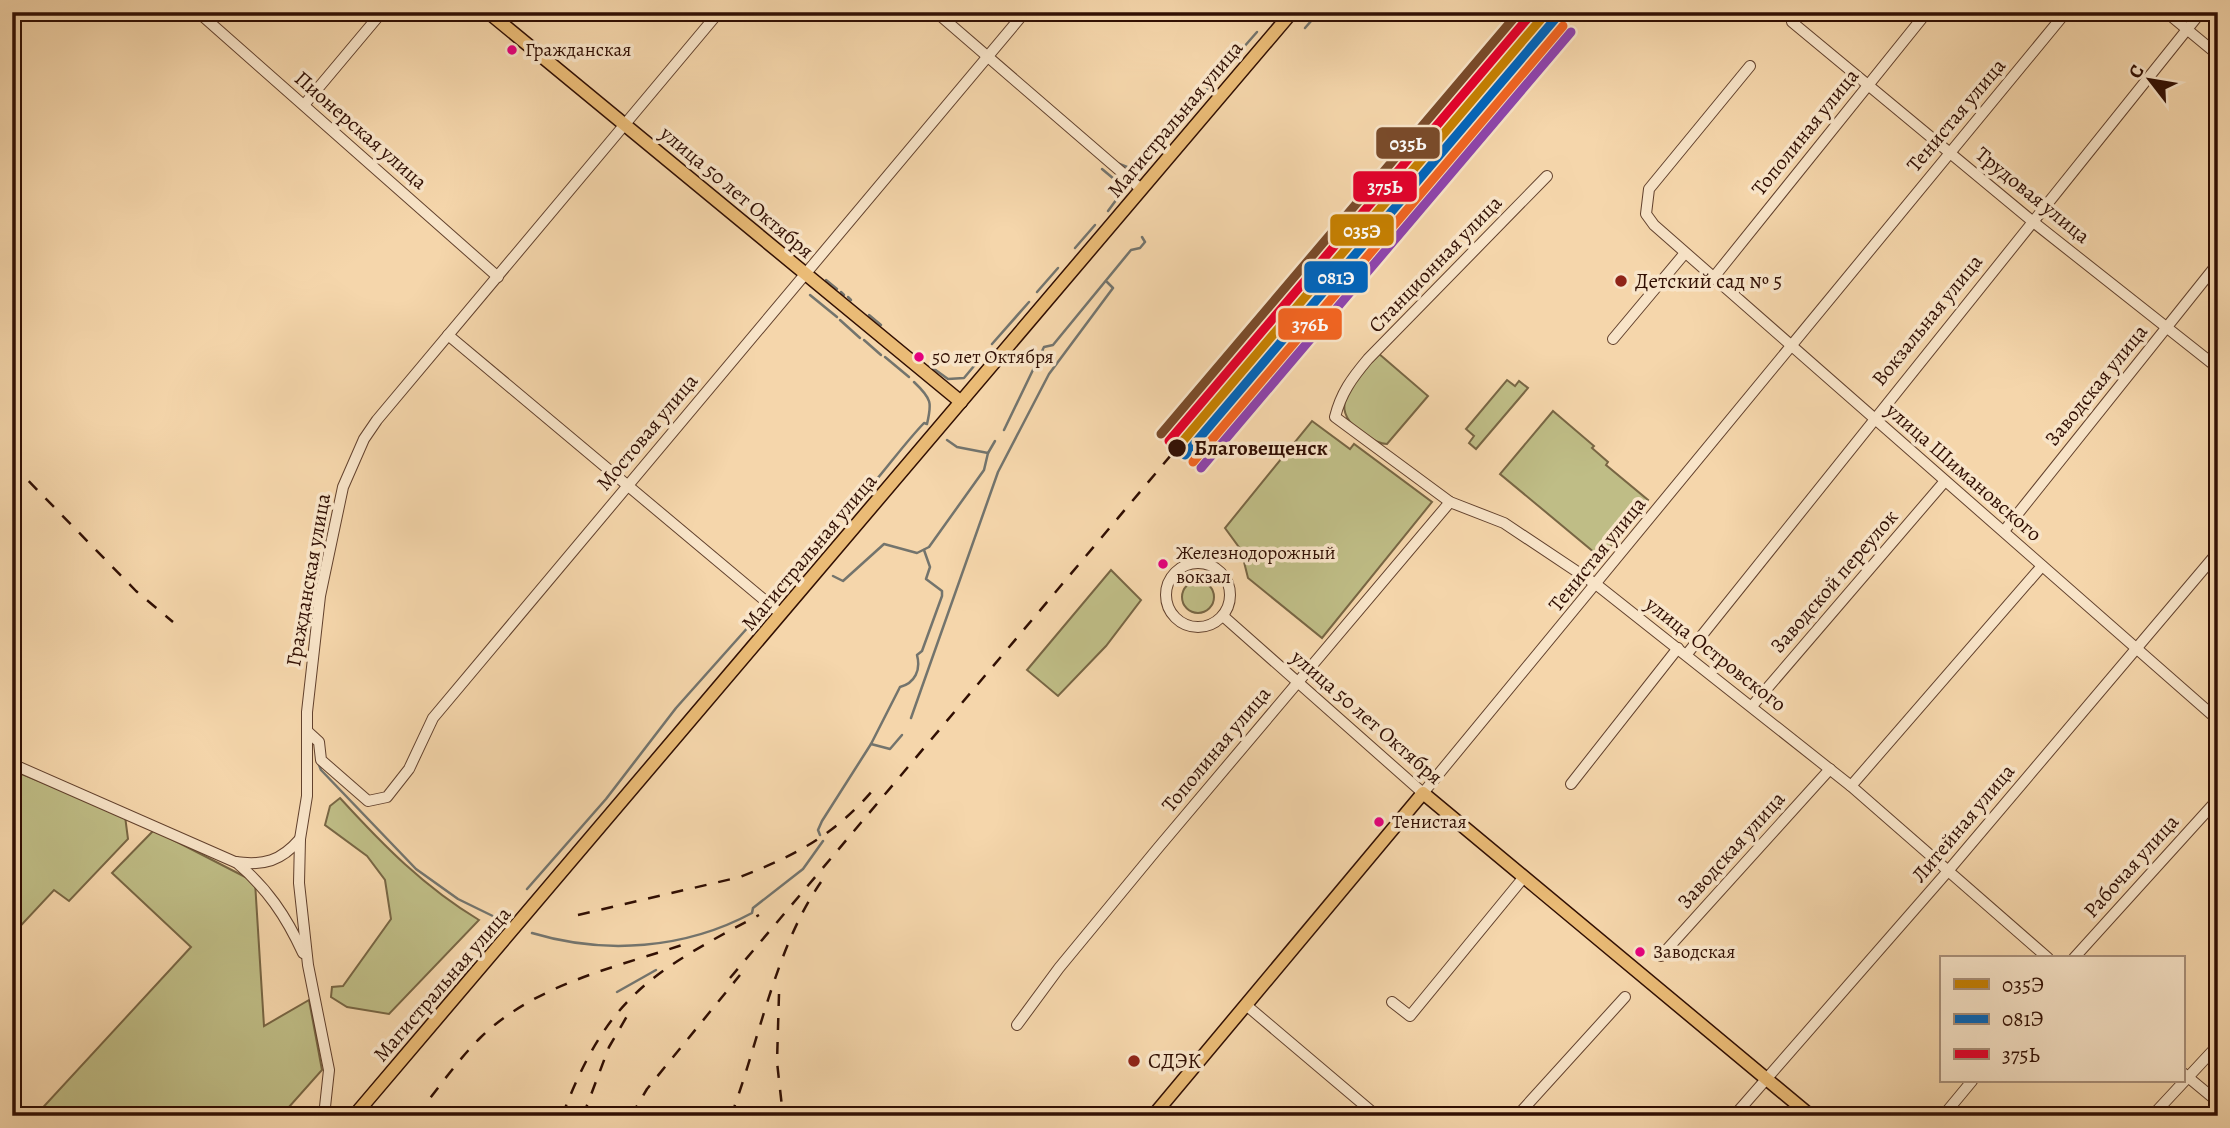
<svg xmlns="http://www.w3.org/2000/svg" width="2230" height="1128" font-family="Alegreya,serif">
	<rect width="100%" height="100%" fill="#f5d6ab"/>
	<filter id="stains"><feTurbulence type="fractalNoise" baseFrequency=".00286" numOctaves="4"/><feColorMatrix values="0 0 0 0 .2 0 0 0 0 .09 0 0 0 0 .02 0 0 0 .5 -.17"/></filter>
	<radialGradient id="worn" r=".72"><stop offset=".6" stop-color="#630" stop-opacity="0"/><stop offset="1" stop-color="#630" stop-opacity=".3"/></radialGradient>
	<!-- green -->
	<g fill="#bfbd86" stroke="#786644" stroke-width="2">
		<path d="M1378,353l50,43 -41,48c-9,0 -16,-6 -24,-11 -41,-26 -5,-54 15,-80z"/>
		<polygon points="1507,380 1515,386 1519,381 1528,388 1476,449 1469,443 1474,436 1466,429"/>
		<polygon points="1553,411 1594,446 1592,448 1608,462 1606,465 1648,500 1601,558 1500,474"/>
		<polygon points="1312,421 1350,449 1354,444 1432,502 1322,638 1248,578 1241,550 1225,528"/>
		<polygon points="1111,570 1141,600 1106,646 1058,696 1027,670"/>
		<circle cx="1198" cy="597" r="16"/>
		<polygon points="12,770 125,816 128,839 69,901 54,890 12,935"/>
		<path d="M340,798c43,47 84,89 139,122l-90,94 -42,-7 -16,-10 1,-10 11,-1 48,-67 -6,-39 -18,-24 -42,-31 5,-19z"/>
		<polygon points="154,830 255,882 264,1026 309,1000 322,1070 281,1116 35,1116 191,947 112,873"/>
	</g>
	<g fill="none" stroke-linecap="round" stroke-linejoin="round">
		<!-- stream -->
		<g stroke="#73746d" stroke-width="2.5">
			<polyline points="1305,28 1319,12"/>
			<polyline points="1194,104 1257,32"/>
			<polyline points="1178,122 1188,111"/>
			<polyline points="1161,142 1172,130"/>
			<polyline points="1117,163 1132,169 1155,150"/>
			<polyline points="1102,169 1120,184 1122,192 1108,211"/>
			<polyline points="1075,248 1095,225"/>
			<polyline points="826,280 837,289"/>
			<polyline points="841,292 844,295"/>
			<polyline points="1037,292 1058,268"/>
			<polyline points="810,295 837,317"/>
			<polyline points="848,297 851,300"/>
			<polyline points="869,315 881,325"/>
			<polyline points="840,320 860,338"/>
			<polyline points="864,340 881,355"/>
			<polyline points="992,344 1029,302"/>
			<polyline points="885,357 909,377"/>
			<polyline points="930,366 948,379 964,378 984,354"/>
			<polyline points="1004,430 1044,347 1053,345 1131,250 1140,248 1145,242 1142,237"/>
			<polyline points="947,440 957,447 988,453 995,441"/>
			<path d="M840,515c8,-14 22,-18 32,-30 18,-21 33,-42 52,-62l3,1c5,-21 5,-25 -13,-42"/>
			<polyline points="833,576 843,581 884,544 917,553 929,547 984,470 988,453"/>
			<polyline points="786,590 814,553"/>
			<polyline points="911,718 998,472 1049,374 1113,288 1107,282"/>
			<polyline points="871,744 890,749 902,735"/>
			<polyline points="317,760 321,770 416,869 458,899 505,922"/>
			<path d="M820,835l-2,-5 4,-9 49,-77 29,-57c15,-4 21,-17 17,-32l5,-4 20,-55v-5l-16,-12 4,-12 -6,-17"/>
			<polyline points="527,889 606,799 676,708 750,625 757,611"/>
			<path d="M532,933c73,22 153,16 220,-20l1,-5 50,-39 20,-28"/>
			<polyline points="617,992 656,970"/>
		</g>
		<!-- minor casing -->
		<g stroke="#62412d" stroke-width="12">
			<g id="minor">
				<polyline points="198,12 498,277"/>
				<polyline points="936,12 1141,189"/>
				<polyline points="1800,12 1792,22 2032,221 2218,368"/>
				<polyline points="2166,12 2218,55"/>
				<polyline points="1750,66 1649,189 1646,214 1654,225 2218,720"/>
				<polyline points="304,105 382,12"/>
				<path d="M1547,176l-179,183c-16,19 -27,34 -33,58l115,85 54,21 93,62 254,201 197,172"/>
				<polyline points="1714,277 1927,12"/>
				<polyline points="448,335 781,614"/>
				<polyline points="1613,339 1685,253"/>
				<polyline points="2004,531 2218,263"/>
				<circle cx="1198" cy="595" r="32"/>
				<polyline points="1223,616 1423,793 2066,12"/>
				<polyline points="1687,654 2201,12"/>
				<polyline points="1752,706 1945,481"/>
				<polyline points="307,731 319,742 321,760 368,801 387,797 409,769 433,718 1025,12"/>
				<path d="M12,764l223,98c29,4 46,-1 65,-23"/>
				<polyline points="1571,784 1678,648"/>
				<polyline points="1851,786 2042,566"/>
				<path d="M236,862c31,26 50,54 67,91"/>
				<polyline points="1661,956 1830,769"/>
				<polyline points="2074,958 2218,799"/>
				<polyline points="1392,1002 1410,1016 1524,877"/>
				<polyline points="1246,1005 1377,1116"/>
				<polyline points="1017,1025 1059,968 1158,848 1450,502"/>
				<polyline points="2183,1073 2218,1102"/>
				<polyline points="324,1116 329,1070 308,965 299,883 300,839 307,796 307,712 320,596 343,487 364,439 377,420 719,12"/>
				<polyline points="1517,1116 1625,997"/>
				<polyline points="1734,1116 1948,871 2218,552"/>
				<polyline points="1943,1116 1972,1081"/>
				<polyline points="2152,1116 2218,1045"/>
			</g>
		</g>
		<!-- major casing -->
		<g stroke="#310f03" stroke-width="15">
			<g id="major">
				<polyline points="488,12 961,402"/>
				<polyline points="354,1116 1292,12"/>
				<polyline points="1153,1116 1423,793 1811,1116"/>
			</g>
		</g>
		<!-- minor -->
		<use href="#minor" stroke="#f8e4c8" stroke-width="10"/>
		<!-- major -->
		<use href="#major" stroke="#eabb76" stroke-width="12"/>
		<!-- rail -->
		<g stroke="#310f03" stroke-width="2.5" stroke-dasharray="12 12" stroke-linecap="butt">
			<polyline points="12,422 15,424"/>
			<polyline points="12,464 136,591 173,622"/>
			<path d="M578,915l162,-38c59,-23 98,-44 138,-93"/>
			<polyline points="730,978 1177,448"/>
			<polyline points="779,994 777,1062 783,1116"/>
			<path d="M416,1116c21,-26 41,-55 64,-78 54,-53 133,-70 202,-93"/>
			<path d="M562,1116c46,-120 88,-143 197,-201"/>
			<polyline points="583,1116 609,1047 630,1011"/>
			<polyline points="631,1116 647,1089 740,975"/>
			<path d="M731,1116c28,-75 45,-170 90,-234"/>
		</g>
		<!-- rail-1 casing -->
		<g stroke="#f8e4c8" stroke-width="14">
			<polyline id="rail-1" points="1177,448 1547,12"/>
		</g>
		<!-- rail-2 casing -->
		<g stroke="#f8e4c8" stroke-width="14">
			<polyline id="rail-2" points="1185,455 1555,19"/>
		</g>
		<!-- rail-3 casing -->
		<g stroke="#f8e4c8" stroke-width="14">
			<polyline id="rail-3" points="1169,441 1533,12"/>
		</g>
		<!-- rail-4 casing -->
		<g stroke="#f8e4c8" stroke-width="14">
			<polyline id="rail-4" points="1193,462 1563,26"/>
		</g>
		<!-- rail-5 casing -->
		<g stroke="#f8e4c8" stroke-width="14">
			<polyline id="rail-5" points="1161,434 1519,12"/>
		</g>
		<!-- rail-6 casing -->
		<g stroke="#f8e4c8" stroke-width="14">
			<polyline id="rail-6" points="1201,468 1571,32"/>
		</g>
		<!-- rail-1 -->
		<use href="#rail-1" stroke="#c68001" stroke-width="9"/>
		<!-- rail-2 -->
		<use href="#rail-2" stroke="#0065bd" stroke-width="9"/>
		<!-- rail-3 -->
		<use href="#rail-3" stroke="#e4002b" stroke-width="9"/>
		<!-- rail-4 -->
		<use href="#rail-4" stroke="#f26522" stroke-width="9"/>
		<!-- rail-5 -->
		<use href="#rail-5" stroke="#7a4b2a" stroke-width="9"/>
		<!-- rail-6 -->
		<use href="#rail-6" stroke="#8e44ad" stroke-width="9"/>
	</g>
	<!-- markers -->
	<g fill="#e5007d" stroke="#f8e4c8" stroke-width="2.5">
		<circle cx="512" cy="50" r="6"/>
		<circle cx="919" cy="357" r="6"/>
		<circle cx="1163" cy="564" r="6"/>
		<circle cx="1379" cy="822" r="6"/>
		<circle cx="1640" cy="952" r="6"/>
	</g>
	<g fill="#8f2418" stroke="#f8e4c8" stroke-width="2.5">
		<circle cx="1621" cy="281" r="7"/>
		<circle cx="1134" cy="1061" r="7"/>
	</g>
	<circle fill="#310f03" stroke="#f8e4c8" stroke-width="2.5" cx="1177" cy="448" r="10"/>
	<g text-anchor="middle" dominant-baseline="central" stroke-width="7" stroke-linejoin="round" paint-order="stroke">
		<!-- bus labels -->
		<g font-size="19" fill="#310f03" stroke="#f8e4c8" text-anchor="start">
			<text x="525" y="50">Гражданская</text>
			<text x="932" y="357">50 лет Октября</text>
			<text x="1176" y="553">Железнодорожный<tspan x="1176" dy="24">вокзал</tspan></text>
			<text x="1392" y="822">Тенистая</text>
			<text x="1653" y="952">Заводская</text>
		</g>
		<!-- street labels -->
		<g font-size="21" fill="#310f03" stroke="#f8e4c8">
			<text transform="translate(1956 115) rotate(-50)">Тенистая улица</text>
			<text transform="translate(1175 119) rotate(-50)">Магистральная улица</text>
			<text transform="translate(361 130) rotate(41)">Пионерская улица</text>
			<text transform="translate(1805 132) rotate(-51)">Тополиная улица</text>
			<text transform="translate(737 192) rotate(40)">улица 50 лет Октября</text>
			<text transform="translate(2033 195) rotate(39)">Трудовая улица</text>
			<text transform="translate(1435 264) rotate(-46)">Станционная улица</text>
			<text transform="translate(1927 320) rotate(-51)">Вокзальная улица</text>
			<text transform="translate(2096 385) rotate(-51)">Заводская улица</text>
			<text transform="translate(647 432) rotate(-50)">Мостовая улица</text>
			<text transform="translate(1964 472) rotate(41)">улица Шимановского</text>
			<text transform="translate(809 552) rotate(-50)">Магистральная улица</text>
			<text transform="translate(1597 554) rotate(-51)">Тенистая улица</text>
			<text transform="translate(308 580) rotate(-80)">Гражданская улица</text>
			<text transform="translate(1834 581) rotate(-49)">Заводской переулок</text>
			<text transform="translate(1716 654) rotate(38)">улица Островского</text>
			<text transform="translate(1367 717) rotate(41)">улица 50 лет Октября</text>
			<text transform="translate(1216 749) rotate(-50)">Тополиная улица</text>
			<text transform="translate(1963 823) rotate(-50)">Литейная улица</text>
			<text transform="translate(1731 850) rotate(-48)">Заводская улица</text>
			<text transform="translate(2131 866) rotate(-48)">Рабочая улица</text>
			<text transform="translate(442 984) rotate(-49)">Магистральная улица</text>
		</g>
		<!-- poi labels -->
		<g font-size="21" fill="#310f03" stroke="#f8e4c8" text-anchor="start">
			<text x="1635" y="281">Детский сад № 5</text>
			<text x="1148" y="1061">СДЭК</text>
		</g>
		<!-- stop labels -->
		<g font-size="21" font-weight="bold" fill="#310f03" stroke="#f8e4c8" text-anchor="start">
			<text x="1194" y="448">Благовещенск</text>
		</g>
	</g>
	<g stroke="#f8e4c8" stroke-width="2.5">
		<rect x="1375" y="126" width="66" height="34" rx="7" fill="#7a4b2a"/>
		<rect x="1352" y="170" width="66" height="33" rx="7" fill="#e4002b"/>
		<rect x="1329" y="213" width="66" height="34" rx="7" fill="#c68001"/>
		<rect x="1303" y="260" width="66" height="34" rx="7" fill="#0065bd"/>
		<rect x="1277" y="307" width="66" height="34" rx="7" fill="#f26522"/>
	</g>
	<g font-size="19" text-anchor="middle" font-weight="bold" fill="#fff">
		<text x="1408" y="150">035Ь</text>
		<text x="1385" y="193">375Ь</text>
		<text x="1362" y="237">035Э</text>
		<text x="1336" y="284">081Э</text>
		<text x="1310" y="331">376Ь</text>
	</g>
	<!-- margin -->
	<rect width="2230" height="1128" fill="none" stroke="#f5d6ab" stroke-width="42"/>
	<rect x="14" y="14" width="2202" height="1100" fill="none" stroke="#310f03" stroke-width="3.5"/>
	<rect x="21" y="21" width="2188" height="1086" fill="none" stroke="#310f03" stroke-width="2"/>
	<!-- legend -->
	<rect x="1940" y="956" width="245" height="126" fill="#f8e4c8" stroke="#a88f79" stroke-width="2"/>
	<rect x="1954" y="979" width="35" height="10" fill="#c68001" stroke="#a88f79" stroke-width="2"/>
	<text x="2002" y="992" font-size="21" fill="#310f03">035Э</text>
	<rect x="1954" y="1014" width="35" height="10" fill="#0065bd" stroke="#a88f79" stroke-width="2"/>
	<text x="2002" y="1026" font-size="21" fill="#310f03">081Э</text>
	<rect x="1954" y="1049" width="35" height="10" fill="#e4002b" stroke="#a88f79" stroke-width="2"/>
	<text x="2002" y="1062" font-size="21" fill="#310f03">375Ь</text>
	<!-- north arrow -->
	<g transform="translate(2150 80) rotate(301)" stroke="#f8e4c8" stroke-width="5" paint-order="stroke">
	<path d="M0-5L12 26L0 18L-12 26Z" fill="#310f03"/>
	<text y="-10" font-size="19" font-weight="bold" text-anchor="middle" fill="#310f03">С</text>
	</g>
	<rect width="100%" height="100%" filter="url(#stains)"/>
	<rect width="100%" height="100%" fill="url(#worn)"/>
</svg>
